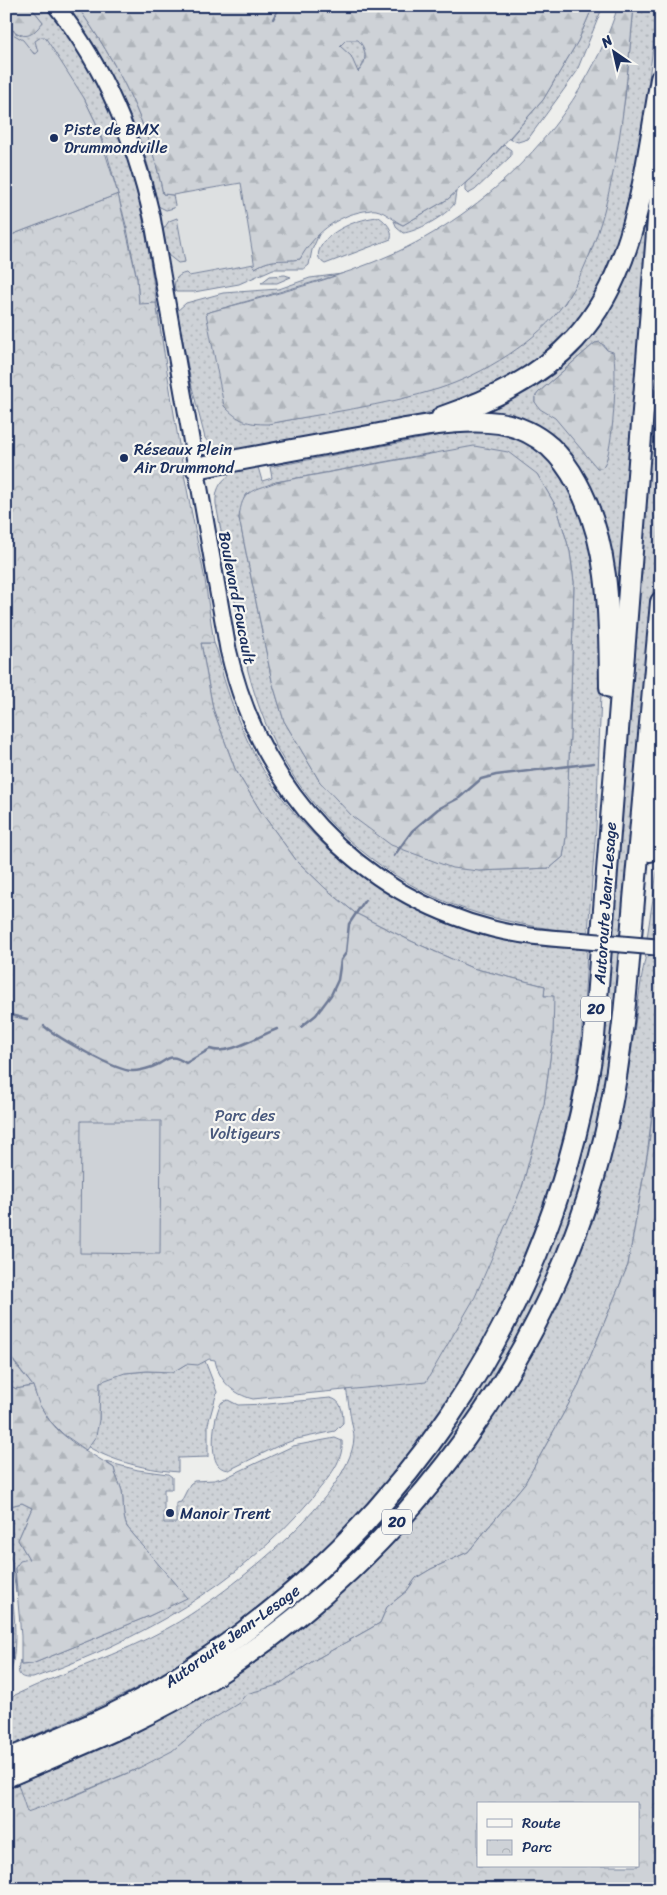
<svg xmlns="http://www.w3.org/2000/svg" width="667" height="1895" font-family="Sriracha,sans-serif">
	<defs>
		<pattern id="grass-dots" width="8" height="8" patternUnits="userSpaceOnUse" patternTransform="scale(1.25)"><rect width="8" height="8" fill="#ced2d7"/><path d="M2 2h.1M6 6h.1" fill="none" stroke="#b0b5bb" stroke-width="1.8" stroke-linecap="round"/></pattern>
		<pattern id="forest-firs" width="22" height="20" patternUnits="userSpaceOnUse" patternTransform="scale(1.25)"><rect width="22" height="20" fill="#ced2d7"/><path d="M5 1l3.5 6h-7zM16 11l3.5 6h-7z" fill="#b0b5bb"/></pattern>
		<pattern id="park-crowns" width="20" height="18" patternUnits="userSpaceOnUse" patternTransform="scale(1.25)"><rect width="20" height="18" fill="#ced2d7"/><path d="M2 6a3 3 0 1 1 6 0M12 15a3 3 0 1 1 6 0" fill="none" stroke="#b0b5bb"/></pattern>
	</defs>
	<rect width="100%" height="100%" fill="#edeeec"/>
	<filter id="ink" filterUnits="userSpaceOnUse"><feTurbulence type="fractalNoise" baseFrequency=".02" numOctaves="2"/><feDisplacementMap in="SourceGraphic" scale="10" xChannelSelector="R" yChannelSelector="G"/><feConvolveMatrix kernelMatrix="1 2 1 2 8 2 1 2 1" color-interpolation-filters="sRGB"/></filter>
	<g filter="url(#ink)">
		<!-- built -->
		<polygon fill="#dde0e1" points="241,183 254,264 188,276 174,286 156,196 163,194 173,195"/>
		<!-- grass -->
		<g fill="url(#grass-dots)" stroke="#74809a" fill-rule="evenodd">
			<path d="M30,6h16c46,59 77,126 94,199 10,48 16,98 24,147l-1,2 -24,-49 -2,-26 -10,-50 -20,-76 -11,-30 -12,-25 -48,-53 2,5 -2,4 -30,-12v-17l11,9 26,-12z"/>
			<path d="M68,6h9c40,56 73,120 86,188l10,1 2,10 -1,3 -8,2 -8,-4c-16,-78 -46,-134 -90,-200z"/>
			<polygon points="593,6 603,6 576,73 528,139 518,142 509,139 543,100 578,41"/>
			<polygon points="634,6 658,6 642,136 630,201 622,234 593,303 572,330 540,359 512,379 464,401 417,416 222,453 213,449 205,438 192,387 177,311 186,303 223,293 279,289 310,278 342,274 206,313 268,424 404,398 440,388 468,377 497,361 524,343 565,303 591,252 601,220 614,162 625,98"/>
			<path d="M358,39c9,10 10,23 -1,33l-6,-16 -12,-10 7,-6z"/>
			<polygon points="504,145 511,150 511,156 475,190 468,194 465,191 465,184 486,164"/>
			<path d="M456,192c-1,3 -1,9 -2,12 -8,12 -38,28 -51,29l-6,-5 -3,-7 9,4 45,-26z"/>
			<path d="M645,214l1,25 -29,371 -48,-151 -85,-43 -5,-8 77,-45zM595,343l9,2 3,5 7,50 -6,51 -4,14 -49,-48 -20,-15v-5l4,-5z"/>
			<path d="M379,217c8,6 14,12 12,22l-66,25c-5,-3 -8,-7 -6,-13 6,-20 41,-33 60,-34z"/>
			<polygon points="177,218 185,262 178,263 168,255 163,230 169,221"/>
			<path d="M320,232l-8,18 -3,15 -5,4h-31l-34,15 -45,8h-18c-4,-10 0,-17 10,-19l3,3 65,-12 1,4c18,-11 26,-6 45,-9l7,-14z"/>
			<polygon points="285,275 291,277 277,283 261,283 270,276"/>
			<polygon points="661,293 661,498 624,936 610,935"/>
			<path d="M468,430h24l43,13 26,28 25,54 11,51 5,90 -6,162 -8,105c-46,-4 -94,-12 -137,-29 -75,-30 -145,-92 -179,-166 -10,-21 -18,-45 -24,-67 -4,-16 -5,-33 -9,-49 -8,-39 -16,-79 -23,-118 -2,-26 20,-36 42,-37l4,14 10,-3 -2,-11zM432,453l105,21 20,34 13,44 4,30 -4,151 -4,104 -3,20 -13,11 -71,3 -159,-89 -36,-61 -12,-40 -33,-163 6,-23 31,-13z"/>
			<path d="M201,643h13c5,10 6,22 9,33 6,19 12,38 21,57 46,105 155,189 268,209 24,5 50,6 75,7 -2,55 -6,108 -18,162 -25,117 -78,229 -147,328 -17,24 -38,46 -58,68 -57,61 -120,116 -192,161 -50,31 -106,53 -160,77l-5,-16 -1,-25 9,-9c50,-24 104,-40 153,-67 50,-27 183,-129 186,-190 0,-6 -2,-13 -3,-19 -2,-15 -5,-30 -7,-45l178,-187 22,-83 9,-68v-40h-9l1,-10 -73,-18 -61,-27 -56,-28 -30,-25 -29,-28 -35,-48 -26,-43 -22,-60z"/>
			<polygon points="661,845 661,939 647,938"/>
			<polygon points="608,951 622,952 604,1104 584,1178 570,1221 538,1299 513,1349 472,1415 412,1494 316,1591 200,1677 198,1673 400,1497 430,1459 472,1399 511,1327 514,1326 521,1314 518,1311 541,1261 544,1262 569,1197 569,1186 595,1088 598,1080 596,1076 596,1073 600,1073 601,1065 599,1060"/>
			<path d="M646,954l15,2v73l-13,120 -20,116 -51,124 -52,94 -57,69 -37,17 -15,9 -9,13 -20,16 -7,16 -67,38 -121,85 -134,56 -19,32 -33,-45c80,-33 158,-69 231,-115 27,-16 51,-37 76,-57 132,-110 234,-257 285,-421 15,-47 26,-94 33,-142 5,-33 8,-67 15,-100z"/>
			<path d="M76,1259l107,3 15,102 7,-3 12,31 -9,32v33l-30,1v14c-47,-4 -96,-18 -126,-56 -11,-13 -14,-30 -24,-43 -8,-12 -26,-22 -19,-38l-3,-60 29,-7 2,11 5,2v-1l6,-1 -1,-12 6,-3zM71,1261l3,19 23,11 3,91 -1,38 -14,14c-18,-4 -29,-18 -40,-33l12,1 9,-10 -1,-34 -16,-1 9,-93zM120,1263l22,29 12,-4 5,-14 19,-4 5,1 7,54 -9,13 5,26 -13,8 -26,-1 -22,2 -7,-15 36,-6 -3,-12 -11,-6 -28,14 -4,-12 5,-30 -6,-37z"/>
			<polygon points="6,1351 9,1356 33,1386 16,1389 6,1383"/>
			<path d="M330,1398c12,2 13,14 13,25l-8,8 -38,8 -19,7 -49,24c-4,-1 -8,-1 -11,-5 -9,-11 -4,-53 4,-63l6,-2 10,5 30,-1z"/>
			<path d="M335,1438l7,3c2,22 -17,40 -29,56 -74,88 -173,143 -280,181 -16,1 -16,-5 -13,-18l1,5 11,-1 117,-48 37,-18 -59,-71c-5,-12 -3,-24 -5,-36 -2,-8 -7,-15 -8,-23l-8,-6 32,8 30,4 4,3v12h-8v34h12v-20l5,-1 9,-18 4,-3 20,-1 15,-4 64,-30z"/>
			<polygon points="22,1503 32,1508 18,1540 29,1559 15,1568 16,1593 12,1562 6,1546 6,1507"/>
			<path d="M6,1560c7,28 16,98 0,122z"/>
		</g>
		<!-- forest -->
		<g fill="url(#forest-firs)" stroke="#74809a" fill-rule="evenodd">
			<path d="M6,6h24l13,16c-14,18 -19,17 -37,3z"/>
			<path d="M77,6h516l-15,35 -35,59 -57,64 -38,35 -45,26c-9,-4 -17,-13 -27,-15 -4,-1 -8,1 -12,1 -28,5 -50,23 -64,48 -19,3 -27,-2 -45,9l-14,-85 -68,12 -10,-1c-13,-68 -46,-132 -86,-188zM358,40c9,9 10,22 0,32l-7,-16 -11,-10 6,-6z"/>
			<path d="M618,6h16c-9,92 -17,219 -69,296 -26,39 -83,73 -127,87 -55,17 -114,24 -170,35 -22,0 -29,-3 -44,-18l-18,-93c64,-18 130,-33 191,-61 100,-46 188,-140 221,-246z"/>
			<path d="M600,342l7,8 6,2c5,15 0,101 -9,113 -3,4 -3,3 -7,3l-42,-50 -15,-9 -5,-7v-5l4,-5 56,-49z"/>
			<path d="M474,446l34,6 29,22 20,34 13,44 4,30 -4,151 -4,104 -3,20 -13,11 -71,3 -27,-3 -61,-23 -38,-28 -33,-35 -36,-61 -12,-40 -33,-163c3,-29 12,-26 37,-36z"/>
			<path d="M6,1383l10,6 17,-3c4,12 9,25 17,35 16,21 43,33 64,47 1,8 6,15 8,23 2,12 0,24 5,36l60,71 -38,18 -117,48 -11,1v-29l-6,-68 5,-7 9,-2 -11,-19 14,-32 -10,-5 -16,4z"/>
		</g>
		<!-- park -->
		<g fill="url(#park-crowns)" stroke="#74809a" fill-rule="evenodd">
			<path d="M118,194l19,85 2,25 17,-1 27,166 22,111 9,63h-13l12,66 22,60 26,43 35,48 29,28 30,25 56,28 61,27 73,18 -1,10h10l-1,40 -9,68 -22,83 -47,110 -49,85 -173,17c-20,-5 -34,-18 -38,-39l-6,-1 -11,6 -12,-1 -13,8 -26,-1 -22,2 -25,9 -1,38 -3,16 -10,14 -23,-16 -13,-13 -11,-17 -6,-18 -27,-35v-1114z"/>
			<path d="M661,1029v860h-655v-100l12,-5 9,28 47,-16 61,-26 37,-19 34,-28 33,-20 7,-9 32,-9 35,-24 67,-38 7,-16 20,-16 9,-13 15,-9 37,-17 57,-69 52,-94 51,-124 21,-120zM478,1804h160v62h-160z"/>
		</g>
		<!-- pitch -->
		<g fill="#ced2d7" stroke="#74809a">
			<polygon points="6,30 23,40 34,54 38,52 35,41 41,37 45,37 84,98 96,123 118,194 6,237"/>
			<polygon points="81,1121 161,1121 160,1254 80,1253"/>
		</g>
		<g fill="none" stroke-linecap="round" stroke-linejoin="round">
			<!-- stream -->
			<g stroke="#6e7a96" stroke-width="2.5">
				<polyline points="273,19 280,6"/>
				<polyline points="394,856 412,831 438,809 459,798 481,779 496,775 594,763"/>
				<polyline points="6,1014 27,1019"/>
				<path d="M44,1026c13,11 73,46 89,45 5,0 13,-2 19,-4 16,-5 15,-16 34,-4l24,-14c19,7 48,-13 67,-20"/>
				<polyline points="301,1027 316,1015 331,995 338,980 341,960 346,953 349,924 365,900"/>
			</g>
			<!-- secondary casing -->
			<g stroke="#1b2f5e" stroke-width="19">
				<path id="secondary" d="M56,6c50,63 78,134 96,211l76,432c31,138 127,244 265,280 27,7 55,9 83,11"/>
			</g>
			<!-- highway casing -->
			<g stroke="#1b2f5e" stroke-width="24">
				<g id="highway">
					<path d="M442,417c49,-17 97,-39 133,-78 63,-69 70,-172 86,-260"/>
					<path d="M196,468c56,-11 112,-21 168,-31 39,-8 96,-20 135,-14 19,3 36,11 51,24 11,10 20,23 27,36 34,63 32,135 33,204"/>
					<polyline points="650,851 661,797"/>
					<path d="M6,1760c50,-21 101,-40 148,-68 237,-139 405,-380 440,-655l67,-856"/>
					<path d="M6,1777c69,-30 140,-57 204,-98 198,-125 351,-331 399,-562 14,-71 19,-145 25,-217 9,-99 18,-199 27,-298"/>
				</g>
			</g>
			<!-- secondary -->
			<use href="#secondary" stroke="#f6f6f2" stroke-width="15"/>
			<!-- highway -->
			<use href="#highway" stroke="#f6f6f2" stroke-width="20"/>
			<!-- secondary-bridge casing -->
			<g stroke="#1b2f5e" stroke-width="19" stroke-linecap="butt">
				<polyline id="secondary-bridge" points="576,940 656,947"/>
			</g>
			<!-- secondary-bridge -->
			<use href="#secondary-bridge" stroke="#f6f6f2" stroke-width="15"/>
		</g>
	</g>
	<!-- markers -->
	<g fill="#1b2f5e" stroke="#f6f6f2" stroke-width="2">
		<circle cx="54" cy="138" r="5"/>
		<circle cx="124" cy="458" r="5"/>
		<circle cx="170" cy="1513" r="5"/>
	</g>
	<g text-anchor="middle" dominant-baseline="central" stroke-width="4.5" stroke-linejoin="round" paint-order="stroke">
		<!-- shield labels -->
		<g fill="#f6f6f2" stroke="#5d6b8a" stroke-width="1">
			<rect x="581" y="996.5" width="30" height="25" rx="4"/>
			<rect x="382" y="1509.5" width="30" height="25" rx="4"/>
		</g>
		<g font-size="15" font-weight="bold" fill="#1b2f5e">
			<text x="596" y="1009">20</text>
			<text x="397" y="1522">20</text>
		</g>
		<!-- poi labels -->
		<g font-size="16" fill="#1b2f5e" stroke="#f6f6f2" text-anchor="start">
			<text x="64" y="129">Piste de BMX<tspan x="64" dy="18">Drummondville</tspan></text>
			<text x="134" y="449">Réseaux Plein<tspan x="134" dy="18">Air Drummond</tspan></text>
			<text x="180" y="1513">Manoir Trent</text>
		</g>
		<!-- street labels -->
		<g font-size="16" fill="#1b2f5e" stroke="#f6f6f2">
			<text transform="translate(237 598) rotate(79)">Boulevard Foucault</text>
			<text transform="translate(605 903) rotate(-86)">Autoroute Jean-Lesage</text>
			<text transform="translate(232 1636) rotate(-36)">Autoroute Jean-Lesage</text>
		</g>
		<!-- park labels -->
		<g font-size="16" fill="#48587c" stroke="#f6f6f2">
			<text x="245" y="1115">Parc des<tspan x="245" dy="18">Voltigeurs</tspan></text>
		</g>
	</g>
	<!-- margin -->
	<rect width="667" height="1895" fill="none" stroke="#f6f6f2" stroke-width="25"/>
	<rect x="12" y="12" width="642" height="1870" fill="none" stroke="#1b2f5e" stroke-width="2" filter="url(#ink)"/>
	<!-- legend -->
	<rect x="477" y="1802" width="162" height="65" fill="#f6f6f2" stroke="#9ea6b7"/>
	<rect x="487" y="1819" width="25" height="8" fill="#f6f6f2" stroke="#9ea6b7"/>
	<text x="522" y="1828" font-size="15" fill="#1b2f5e">Route</text>
	<rect x="487" y="1840" width="25" height="15" fill="url(#park-crowns)" stroke="#9ea6b7"/>
	<text x="522" y="1852" font-size="15" fill="#1b2f5e">Parc</text>
	<!-- north arrow -->
	<g transform="translate(614 52) rotate(326)" stroke="#f6f6f2" stroke-width="4" paint-order="stroke">
	<path d="M0-4L9 19L0 12L-9 19Z" fill="#1b2f5e"/>
	<text y="-8" font-size="14" font-weight="bold" text-anchor="middle" fill="#1b2f5e">N</text>
	</g>
</svg>
